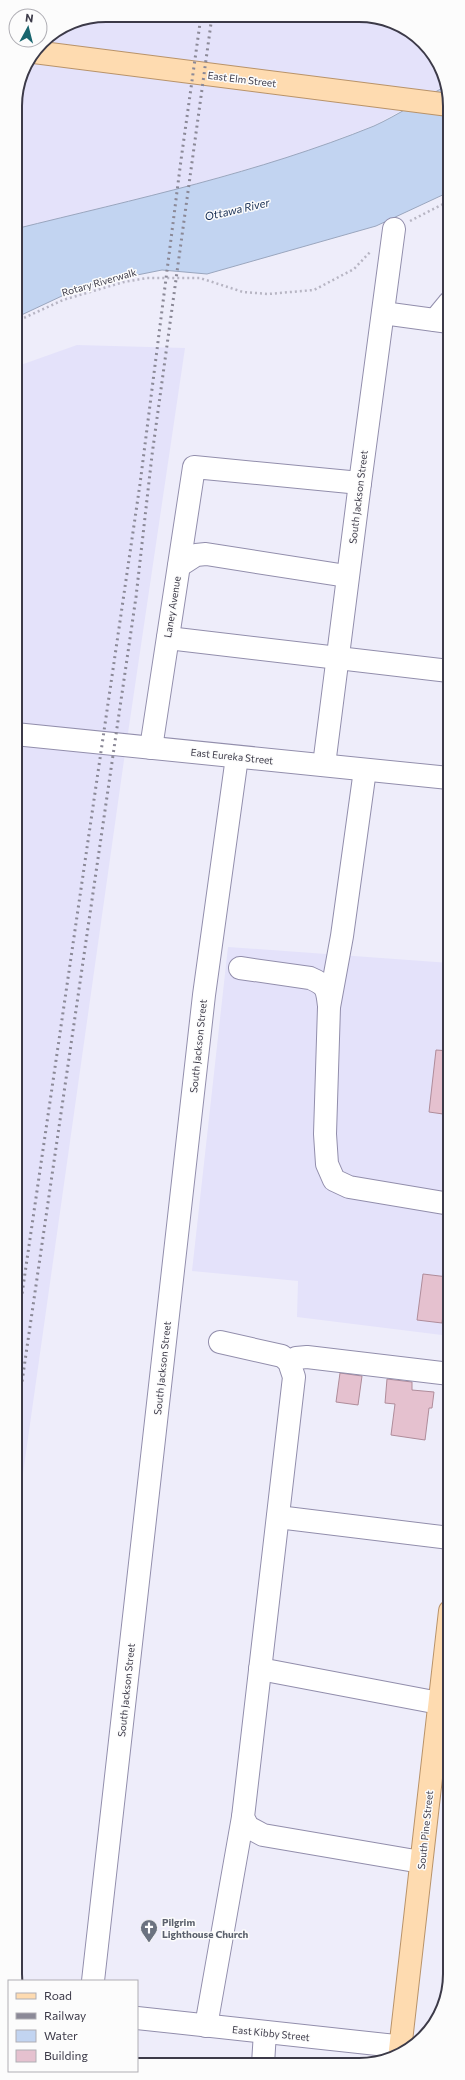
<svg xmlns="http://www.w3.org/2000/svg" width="465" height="2080" font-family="Commissioner,sans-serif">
	<rect width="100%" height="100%" fill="#eeedfa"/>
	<!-- built -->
	<g fill="#e4e2fa">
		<polygon points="106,15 377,17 427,46 446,86 375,125 299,154 169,192 15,229 15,100 24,66 42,42 72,22"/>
		<polygon points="77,345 185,348 124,760 16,1523 15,367"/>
		<polygon points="228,947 450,963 450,1336 297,1317 298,1281 192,1271"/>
	</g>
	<!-- water -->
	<path fill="#c2d4f1" stroke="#9aa6be" d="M446,86l3,9v97l-73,34 -169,48 -45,-4 -65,13 -33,12 -49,23v-89c121,-30 243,-56 359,-103 24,-11 48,-27 72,-40z"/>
	<!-- building -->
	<g fill="#e5c1cf" stroke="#af8c9a">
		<polygon points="436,1050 450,1051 450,1115 429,1112"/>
		<polygon points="423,1274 448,1277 442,1323 417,1320"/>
		<polygon points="340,1373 362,1376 358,1405 336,1402"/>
		<polygon points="387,1379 412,1382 412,1390 434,1392 432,1408 429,1408 425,1440 391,1435 395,1404 385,1403"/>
	</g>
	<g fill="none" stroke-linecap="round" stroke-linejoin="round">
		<!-- minor casing -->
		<g stroke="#928eac" stroke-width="24">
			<g id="minor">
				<polyline points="383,313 449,322"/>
				<polyline points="435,320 449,303"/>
				<polyline points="179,566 196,555 206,554 340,575 347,580"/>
				<polyline points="168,638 449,671"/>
				<polyline points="15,734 449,778"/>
				<polyline points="151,748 194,467 360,483"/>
				<polyline points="324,765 360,483 394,229"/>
				<polyline points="365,770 342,936 329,1007 325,1134 327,1164 334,1180 349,1187 450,1204"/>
				<path d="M240,968l70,10c17,7 17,11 19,28"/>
				<polyline points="220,1342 282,1356 289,1362 294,1377 243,1817 248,1827 263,1835 421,1862"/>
				<polyline points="289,1362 296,1358 307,1357 450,1374"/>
				<polyline points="278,1517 450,1538"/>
				<polyline points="260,1669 439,1703"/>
				<polyline points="93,1981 204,995 237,757"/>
				<polyline points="137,2018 405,2047"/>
				<polyline points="206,2026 243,1817"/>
				<polyline points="263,2064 265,2032"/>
			</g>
		</g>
		<!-- major casing -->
		<g stroke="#b99369" stroke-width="24">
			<g id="major">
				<polyline points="34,52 449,105"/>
				<polyline points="400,2050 450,1611"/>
			</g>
		</g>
		<!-- path -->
		<g stroke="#b7b5c3" stroke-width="2.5" stroke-dasharray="2 3" stroke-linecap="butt">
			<polyline points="410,221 449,201"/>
			<polyline points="15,322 63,300 124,282 147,278 200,278 243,292 268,294 314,290 354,269 371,251"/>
		</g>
		<!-- minor -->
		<use href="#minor" stroke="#fff" stroke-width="22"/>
		<!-- major -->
		<use href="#major" stroke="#fedbb0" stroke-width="22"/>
		<!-- rail -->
		<g stroke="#8b8997" stroke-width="3" stroke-dasharray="2 4" stroke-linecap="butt">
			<polyline points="16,1335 140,484 181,160 201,16"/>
			<polyline points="16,1423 136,597 152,455 212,16"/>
		</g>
	</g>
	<!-- icons -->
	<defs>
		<g id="church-pin" transform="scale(0.9)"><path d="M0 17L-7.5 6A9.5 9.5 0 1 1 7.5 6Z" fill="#6b7280" stroke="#fcfcfc"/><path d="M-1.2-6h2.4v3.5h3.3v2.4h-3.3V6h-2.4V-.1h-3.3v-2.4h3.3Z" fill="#fff"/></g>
	</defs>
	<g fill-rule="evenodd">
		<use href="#church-pin" x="149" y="1928"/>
	</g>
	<g text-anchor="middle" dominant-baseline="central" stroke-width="3" stroke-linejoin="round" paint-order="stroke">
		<!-- street labels -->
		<g font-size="10" fill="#3c3a48" stroke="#fcfcfc">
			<text transform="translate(242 79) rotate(7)">East Elm Street</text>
			<text transform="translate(99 282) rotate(-16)">Rotary Riverwalk</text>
			<text transform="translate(358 497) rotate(-83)">South Jackson Street</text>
			<text transform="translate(172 607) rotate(-81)">Laney Avenue</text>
			<text transform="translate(232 756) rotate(6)">East Eureka Street</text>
			<text transform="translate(198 1046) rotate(-84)">South Jackson Street</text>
			<text transform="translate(162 1368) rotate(-84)">South Jackson Street</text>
			<text transform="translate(126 1690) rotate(-84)">South Jackson Street</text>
			<text transform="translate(425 1830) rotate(-84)">South Pine Street</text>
			<text transform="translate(271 2033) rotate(6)">East Kibby Street</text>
		</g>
		<!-- worship labels -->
		<g font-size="10" font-weight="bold" fill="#5b616d" stroke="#fcfcfc" text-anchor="start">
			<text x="162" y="1922">Pilgrim<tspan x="162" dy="12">Lighthouse Church</tspan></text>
		</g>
		<!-- water labels -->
		<g font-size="11" font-style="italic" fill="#142b51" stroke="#fcfcfc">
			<text transform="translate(237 209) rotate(-13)">Ottawa River</text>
		</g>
	</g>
	<!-- crop -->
	<path d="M0 0H465V2080H0ZM106 22H359A84 84 0 0 1 443 106V1974A84 84 0 0 1 359 2058H106A84 84 0 0 1 22 1974V106A84 84 0 0 1 106 22Z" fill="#fcfcfc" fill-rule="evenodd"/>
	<path fill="none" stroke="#3c3a48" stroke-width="2" d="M106 22H359A84 84 0 0 1 443 106V1974A84 84 0 0 1 359 2058H106A84 84 0 0 1 22 1974V106A84 84 0 0 1 106 22Z"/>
	<!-- legend -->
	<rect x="8" y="1980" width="130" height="92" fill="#fcfcfc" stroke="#afaeb4"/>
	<rect x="16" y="1993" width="20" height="6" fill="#fedbb0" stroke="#afaeb4"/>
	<text x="44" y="2000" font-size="12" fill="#3c3a48">Road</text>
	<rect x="16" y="2013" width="20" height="6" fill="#8b8997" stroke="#afaeb4"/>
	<text x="44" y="2020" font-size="12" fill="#3c3a48">Railway</text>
	<rect x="16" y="2030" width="20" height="12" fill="#c2d4f1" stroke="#afaeb4"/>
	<text x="44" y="2040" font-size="12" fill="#3c3a48">Water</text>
	<rect x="16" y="2050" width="20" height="12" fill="#e5c1cf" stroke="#afaeb4"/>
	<text x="44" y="2060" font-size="12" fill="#3c3a48">Building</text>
	<!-- north arrow -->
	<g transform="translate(28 28) rotate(7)"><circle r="19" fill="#fcfcfc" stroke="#afaeb4"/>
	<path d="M0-3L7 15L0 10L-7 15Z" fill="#18656e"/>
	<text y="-6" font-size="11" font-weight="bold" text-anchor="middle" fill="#3c3a48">N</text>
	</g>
</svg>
